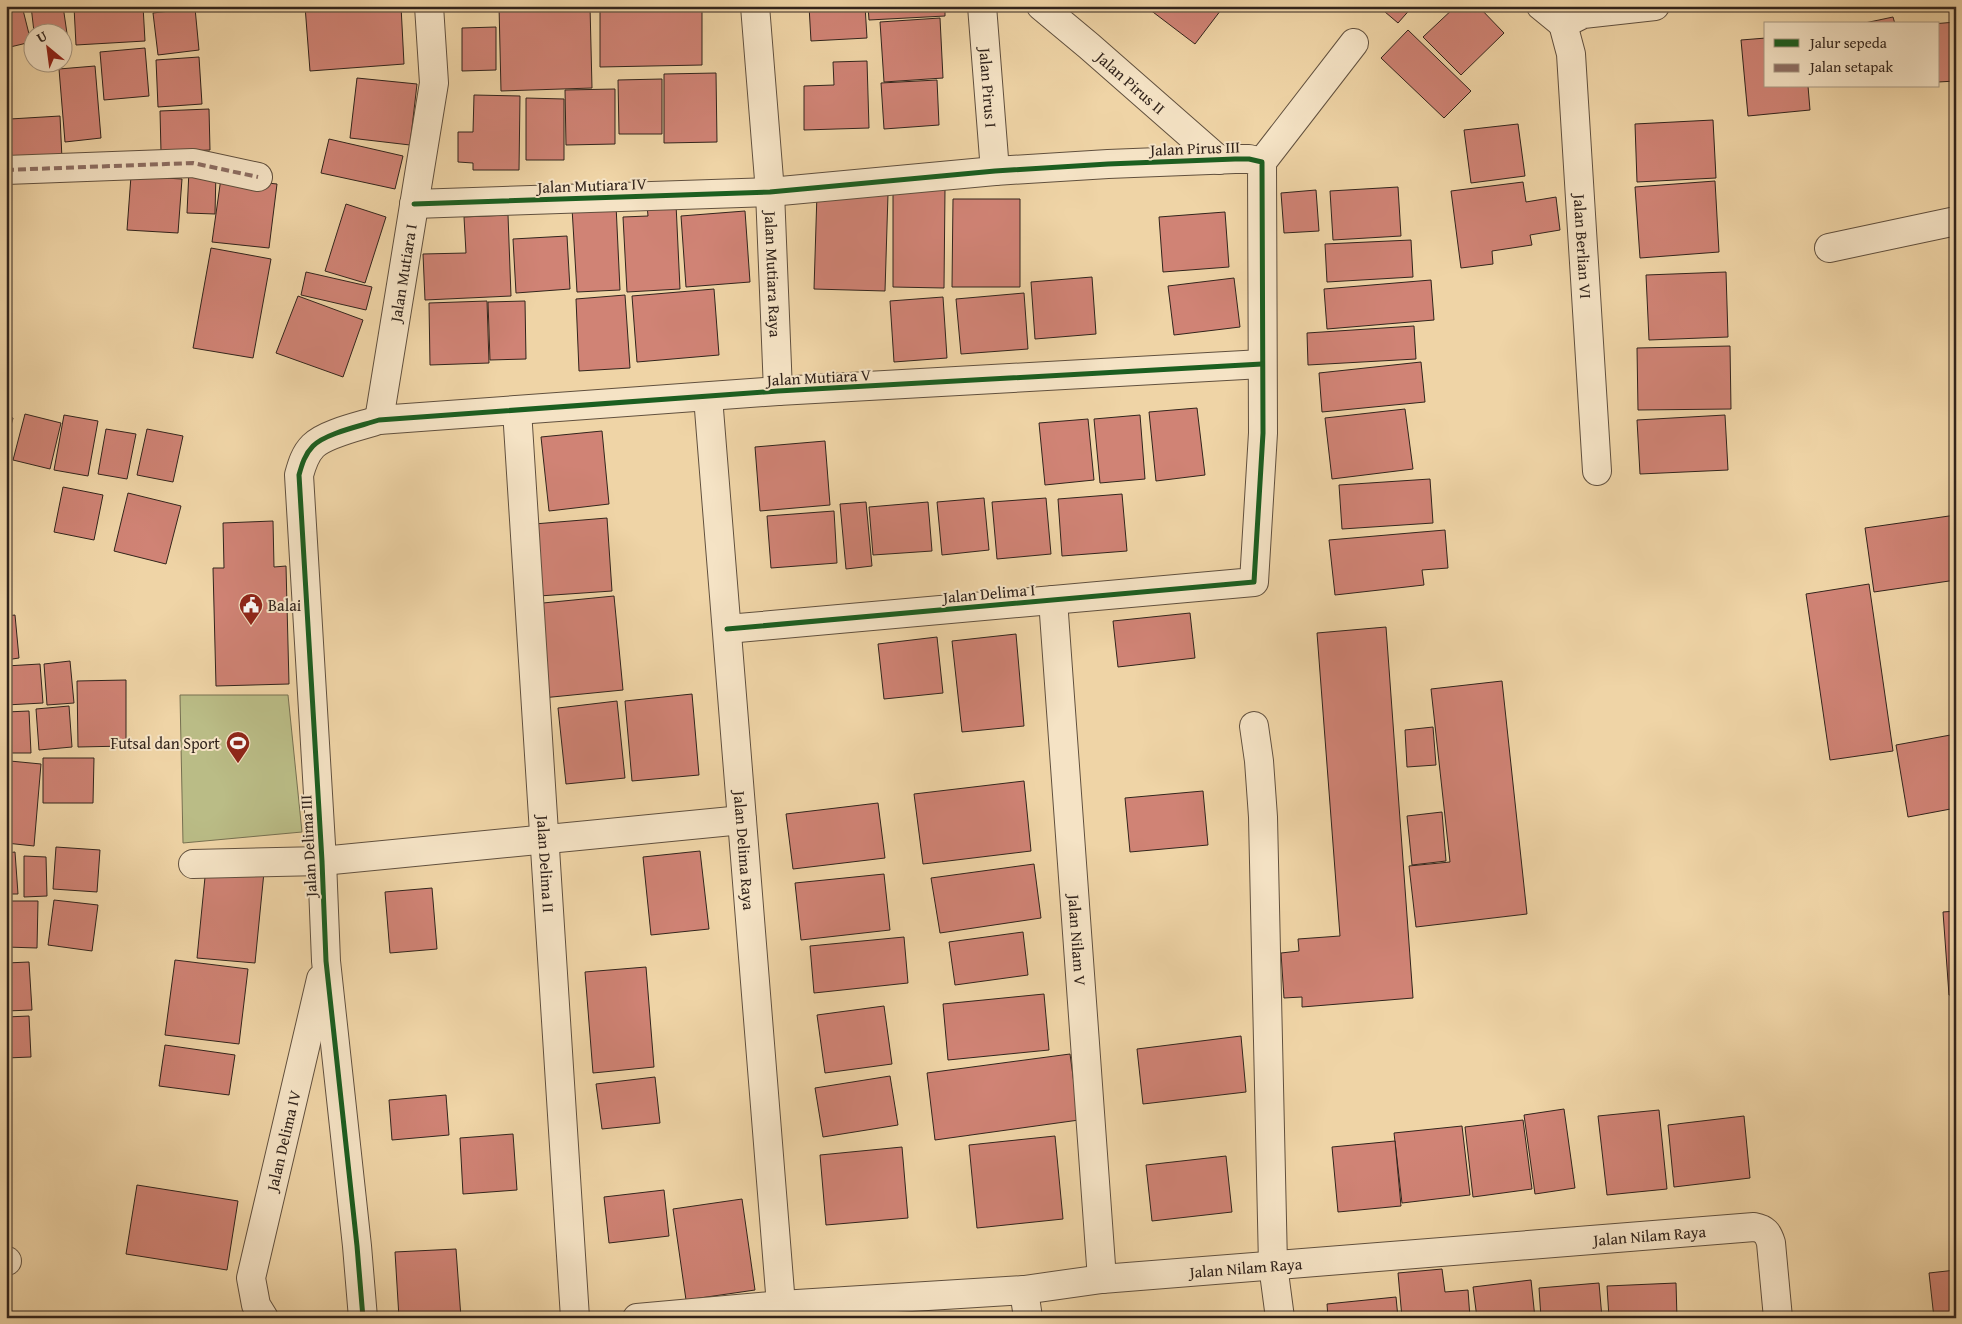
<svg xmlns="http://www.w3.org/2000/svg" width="1962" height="1324" font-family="'Gentium Book Plus',serif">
	<rect width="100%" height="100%" fill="#efd4a6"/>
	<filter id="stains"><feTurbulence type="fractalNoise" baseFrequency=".004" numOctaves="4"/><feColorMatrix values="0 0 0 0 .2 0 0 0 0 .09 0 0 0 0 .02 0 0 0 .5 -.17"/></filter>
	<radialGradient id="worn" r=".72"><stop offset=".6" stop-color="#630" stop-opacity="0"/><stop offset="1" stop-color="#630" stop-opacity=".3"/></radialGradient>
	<!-- green -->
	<polygon fill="#babc86" stroke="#767051" points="180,695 288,695 302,832 183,843"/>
	<!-- building -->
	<g fill="#d08375" stroke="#32241c">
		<polygon points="6,6 22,6 31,42 6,48"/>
		<polygon points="31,6 63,6 70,54 62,55 62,32 34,32"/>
		<polygon points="95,6 143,6 145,41 76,45 74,7"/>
		<polygon points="151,6 198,6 198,8"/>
		<polygon points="305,6 401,6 404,64 310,71"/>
		<polygon points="499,6 590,6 592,88 501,91"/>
		<polygon points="600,6 702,6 702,65 600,67"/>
		<polygon points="809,6 865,6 867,38 811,41"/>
		<polygon points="868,6 945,6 945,16 869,20"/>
		<polygon points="1145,6 1224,6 1195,44"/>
		<polygon points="1378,6 1413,6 1398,23"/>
		<polygon points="1456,6 1478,6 1504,33 1461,75 1423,37"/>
		<polygon points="195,8 199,50 158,55 153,13"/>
		<polygon points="1893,17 1895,24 1860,24"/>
		<polygon points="940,18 943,78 884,82 880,22"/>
		<polygon points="1956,22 1956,81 1938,82 1938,24 1932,24"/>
		<polygon points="496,27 496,70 462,71 462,28"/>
		<polygon points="1408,30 1471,91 1444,118 1381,58"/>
		<polygon points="1766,38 1766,86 1808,86 1810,110 1748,116 1741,40"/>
		<polygon points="145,48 149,96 104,100 100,52"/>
		<polygon points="199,57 202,104 158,107 156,60"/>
		<polygon points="867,61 869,128 804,130 804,86 834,85 833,62"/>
		<polygon points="95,66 101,138 65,142 59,69"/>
		<polygon points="716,73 717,142 664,143 664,74"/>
		<polygon points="357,78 417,84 410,145 350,138"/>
		<polygon points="662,79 662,134 619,134 618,80"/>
		<polygon points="937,80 939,125 884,129 881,83"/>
		<polygon points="615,89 615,144 566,145 565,90"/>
		<polygon points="474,95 520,96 519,170 473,170 473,163 458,162 458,132 473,132"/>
		<polygon points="526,98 564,99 564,160 526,160"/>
		<polygon points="209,109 210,150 161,152 160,111"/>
		<polygon points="60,116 62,159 12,161 10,119"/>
		<polygon points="1713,120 1716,178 1637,182 1635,124"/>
		<polygon points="1518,124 1525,176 1471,183 1464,130"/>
		<polygon points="329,139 403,156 395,189 321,173"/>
		<polygon points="189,170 216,171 215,214 187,213"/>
		<polygon points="131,176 182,179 178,233 127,230"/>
		<polygon points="221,178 277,184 269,248 212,242"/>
		<polygon points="1715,181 1719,252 1640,258 1635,187"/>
		<polygon points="1523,182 1526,202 1556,197 1560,230 1530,235 1532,245 1492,251 1493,264 1461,268 1451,191"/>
		<polygon points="1398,187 1401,236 1333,240 1330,191"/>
		<polygon points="893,188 945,189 944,288 893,287"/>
		<polygon points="1316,190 1319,231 1284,233 1281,193"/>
		<polygon points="817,193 888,194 885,291 814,289"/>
		<polygon points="953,199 1020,199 1020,287 952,287"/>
		<polygon points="346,204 386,217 365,283 325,271"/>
		<polygon points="676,204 680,289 627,292 623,217 648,216 647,205"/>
		<polygon points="616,205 620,290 577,292 572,208"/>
		<polygon points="745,211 750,282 686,287 681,216"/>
		<polygon points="1225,212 1229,267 1163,272 1159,217"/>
		<polygon points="508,215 511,296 425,300 423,254 466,253 464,217"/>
		<polygon points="567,236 570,289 516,293 513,239"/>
		<polygon points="1411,240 1413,277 1327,282 1325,244"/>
		<polygon points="211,248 271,259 253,358 193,348"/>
		<polygon points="306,272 372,287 366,310 301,295"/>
		<polygon points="1726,272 1728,337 1649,340 1646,275"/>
		<polygon points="1092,277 1096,334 1035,339 1031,282"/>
		<polygon points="1234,278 1240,327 1174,335 1168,286"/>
		<polygon points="1431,280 1434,320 1327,329 1324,289"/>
		<polygon points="714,289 719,355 637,362 632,296"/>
		<polygon points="1024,293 1028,349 961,354 956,299"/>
		<polygon points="625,295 630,368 579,371 576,299"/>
		<polygon points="298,296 363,320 343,377 276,353"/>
		<polygon points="943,297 947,358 894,362 890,301"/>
		<polygon points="487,301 489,363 430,365 429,303"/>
		<polygon points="525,301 526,359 490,360 488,302"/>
		<polygon points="1414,326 1416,359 1308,365 1307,333"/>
		<polygon points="1730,346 1731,409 1638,410 1637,348"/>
		<polygon points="1421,362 1425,402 1322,412 1319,373"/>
		<polygon points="1197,408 1205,475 1156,481 1149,412"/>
		<polygon points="1405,409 1413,469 1332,479 1325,418"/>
		<polygon points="25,414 61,423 50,469 13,460"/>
		<polygon points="64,415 98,421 88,476 54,470"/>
		<polygon points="1140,415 1145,479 1100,483 1094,419"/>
		<polygon points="1725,415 1728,470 1640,474 1637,420"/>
		<polygon points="6,416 13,418 6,445"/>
		<polygon points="1088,419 1094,480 1045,485 1039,423"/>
		<polygon points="106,429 136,434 127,479 98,474"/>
		<polygon points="147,429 183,436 173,482 137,475"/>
		<polygon points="602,431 609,504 549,511 541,437"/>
		<polygon points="825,441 830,505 760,511 755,447"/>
		<polygon points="1430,479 1433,523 1342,529 1339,485"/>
		<polygon points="63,487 103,495 94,540 54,532"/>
		<polygon points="128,493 181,506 166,564 114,551"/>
		<polygon points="1122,494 1127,551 1062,556 1058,499"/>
		<polygon points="984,498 989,550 942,555 937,502"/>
		<polygon points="1046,498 1051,554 997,559 992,502"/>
		<polygon points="866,502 872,566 846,569 840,504"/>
		<polygon points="928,502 932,551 873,555 869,507"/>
		<polygon points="834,511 837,563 771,568 767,516"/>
		<polygon points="1956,515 1956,580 1874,592 1865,528"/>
		<polygon points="607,518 612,591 539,596 534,524"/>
		<polygon points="273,521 274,567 286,566 289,684 216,686 213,568 224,568 223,523"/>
		<polygon points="1445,530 1448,568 1422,570 1424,585 1335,595 1329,540"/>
		<polygon points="1869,584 1893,751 1830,760 1806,594"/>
		<polygon points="614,596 623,690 542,698 533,604"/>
		<polygon points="1190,613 1195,658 1118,667 1113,621"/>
		<polygon points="15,615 19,658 6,660 6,616"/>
		<polygon points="1386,627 1413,998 1302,1007 1302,997 1284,998 1281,953 1299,951 1298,939 1340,936 1317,633"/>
		<polygon points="1016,634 1024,726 962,732 952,641"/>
		<polygon points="937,637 943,693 884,699 878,644"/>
		<polygon points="70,661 74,703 47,705 44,664"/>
		<polygon points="40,664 43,703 6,705 6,666"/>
		<polygon points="126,680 126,746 78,747 77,681"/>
		<polygon points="1502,681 1527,914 1416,927 1409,866 1450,862 1431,689"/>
		<polygon points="692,694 699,775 632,781 625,701"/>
		<polygon points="617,701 625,778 566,784 558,708"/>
		<polygon points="69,706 72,747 39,750 36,709"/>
		<polygon points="29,711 31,753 6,753 6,712"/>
		<polygon points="1433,727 1436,765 1407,767 1405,730"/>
		<polygon points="1956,734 1956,808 1908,817 1896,745"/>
		<polygon points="43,758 94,758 93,803 43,803"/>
		<polygon points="10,761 41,764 34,846 6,843 6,803"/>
		<polygon points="1024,781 1031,851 923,864 914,794"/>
		<polygon points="1203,791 1208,845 1130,852 1125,798"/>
		<polygon points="878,803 885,858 793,869 786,814"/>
		<polygon points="1442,812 1446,861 1412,865 1407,816"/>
		<polygon points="56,847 100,850 97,892 53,889"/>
		<polygon points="700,851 709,929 651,935 643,857"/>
		<polygon points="15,852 18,894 6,894 6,853"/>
		<polygon points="24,856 46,857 47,896 24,897"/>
		<polygon points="1034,864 1041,918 940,933 931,878"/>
		<polygon points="206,867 264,872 255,963 197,958"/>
		<polygon points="884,874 890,930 801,940 795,883"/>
		<polygon points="432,888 437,949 390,953 385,892"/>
		<polygon points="54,900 98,905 92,951 48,945"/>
		<polygon points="6,901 38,901 37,948 6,947"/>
		<polygon points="1956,911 1956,995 1949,995 1943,912"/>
		<polygon points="1023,932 1028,975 955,985 949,942"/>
		<polygon points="904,937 908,983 814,993 810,946"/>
		<polygon points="175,960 248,969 239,1044 165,1035"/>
		<polygon points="29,962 32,1010 6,1011 6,963"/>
		<polygon points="646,967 654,1067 593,1073 585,972"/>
		<polygon points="1044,994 1049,1050 948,1060 943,1004"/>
		<polygon points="884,1006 892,1064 825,1073 817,1015"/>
		<polygon points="29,1016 31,1057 6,1058 6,1017"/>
		<polygon points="1241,1036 1246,1092 1143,1104 1137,1049"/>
		<polygon points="165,1045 235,1055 229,1095 159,1086"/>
		<polygon points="1070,1054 1079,1120 935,1140 927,1073"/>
		<polygon points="890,1076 898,1125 823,1137 815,1088"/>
		<polygon points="655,1077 660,1123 602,1129 596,1084"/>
		<polygon points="446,1095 449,1135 392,1140 389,1100"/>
		<polygon points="1564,1109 1575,1188 1535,1194 1524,1115"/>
		<polygon points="1659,1110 1667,1189 1607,1195 1598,1116"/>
		<polygon points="1744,1116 1750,1178 1674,1187 1668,1125"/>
		<polygon points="1523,1120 1532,1189 1473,1197 1465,1127"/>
		<polygon points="1462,1126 1470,1195 1402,1203 1394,1133"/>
		<polygon points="513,1134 517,1190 463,1194 460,1138"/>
		<polygon points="1055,1136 1063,1219 977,1228 969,1145"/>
		<polygon points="1395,1141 1401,1206 1338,1212 1332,1147"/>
		<polygon points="902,1147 908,1218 826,1225 820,1155"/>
		<polygon points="1226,1156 1232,1212 1152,1221 1146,1165"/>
		<polygon points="137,1185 238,1201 227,1270 126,1254"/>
		<polygon points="664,1190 669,1236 609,1243 604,1197"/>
		<polygon points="742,1199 755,1290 686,1300 673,1209"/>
		<polygon points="456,1249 461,1318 399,1318 395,1252"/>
		<polygon points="1442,1269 1445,1292 1468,1290 1470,1318 1402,1318 1398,1273"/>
		<polygon points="1956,1270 1956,1318 1934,1318 1929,1273"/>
		<polygon points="1531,1280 1535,1318 1477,1318 1473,1287"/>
		<polygon points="1599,1283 1602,1318 1541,1318 1539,1288"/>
		<polygon points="1676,1283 1677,1318 1609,1318 1607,1286"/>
		<polygon points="1396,1297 1398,1318 1328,1318 1327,1304"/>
	</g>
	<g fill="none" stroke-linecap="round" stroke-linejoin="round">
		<!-- minor casing -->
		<g stroke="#61503e" stroke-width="30">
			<g id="minor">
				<path id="s1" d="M755,6l15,186 8,199"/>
				<path id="s2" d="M982,6l13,165"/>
				<path id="s3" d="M1041,6l48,40 130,114"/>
				<polyline points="1541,6 1563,24"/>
				<path id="s4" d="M1563,24l8,30 26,417"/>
				<polyline points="1563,24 1583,14 1655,6"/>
				<polyline points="1262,162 1354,43"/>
				<polyline points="6,170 193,163 258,177"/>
				<polyline points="414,204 770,192 995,171 1108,164 1235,159 1249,159 1262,162 1263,433 1254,582 727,629"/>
				<polyline points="1829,248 1956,221"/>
				<path id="s5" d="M708,397l73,908"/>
				<path id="s6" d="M517,410l58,908"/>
				<path id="s7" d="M379,420l55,-337 -5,-77"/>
				<path id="s8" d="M1053,600l49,679"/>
				<polyline points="1254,726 1259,761 1263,817 1273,1265 1280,1318"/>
				<polyline points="193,864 322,861 742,820"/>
				<polyline points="6,1261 7,1261"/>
				<polyline points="1024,1290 1028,1318"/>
				<path id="s9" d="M264,1318l-8,-13 -5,-27 70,-299"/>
				<path d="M363,1318l-6,-72 -31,-285 -4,-100 -23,-386c3,-11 6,-21 14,-29 13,-13 48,-20 66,-26l399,-29 484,-27"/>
				<path id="s10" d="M637,1318l144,-13 243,-15 78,-11 652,-52c11,2 14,6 17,16l7,75"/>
			</g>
		</g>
		<!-- minor -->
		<use href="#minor" stroke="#f5e3c5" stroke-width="28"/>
		<!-- quiet -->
		<polyline stroke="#8d6e63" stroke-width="4" stroke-dasharray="8 4" stroke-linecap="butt" points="6,170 193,163 258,177"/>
		<!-- cycleway casing -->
		<g stroke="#f5e3c5" stroke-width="8">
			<g id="cycleway">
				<polyline points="414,204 770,192 995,171 1108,164 1235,159 1249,159 1262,162 1263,433 1254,582 727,629"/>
				<path d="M363,1318l-6,-72 -31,-285 -4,-100 -23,-386c3,-11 6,-21 14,-29 13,-13 48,-20 66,-26l399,-29 484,-27"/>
			</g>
		</g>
		<!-- cycleway -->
		<use href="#cycleway" stroke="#1b5e20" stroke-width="5"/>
	</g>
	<!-- icons -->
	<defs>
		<g id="civic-pin" transform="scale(1.25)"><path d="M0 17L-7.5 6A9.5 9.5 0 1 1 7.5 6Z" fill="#8f2418" stroke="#f5e3c5"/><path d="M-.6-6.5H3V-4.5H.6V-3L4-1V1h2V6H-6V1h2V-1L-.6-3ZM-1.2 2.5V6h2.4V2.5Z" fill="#fff"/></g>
		<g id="stadium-pin" transform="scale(1.25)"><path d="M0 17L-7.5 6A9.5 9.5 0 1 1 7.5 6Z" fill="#8f2418" stroke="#f5e3c5"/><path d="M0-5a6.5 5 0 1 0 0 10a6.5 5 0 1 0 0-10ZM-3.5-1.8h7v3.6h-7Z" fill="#fff"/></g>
	</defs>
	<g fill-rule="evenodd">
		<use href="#civic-pin" x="251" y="605"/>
		<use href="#stadium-pin" x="238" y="743"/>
	</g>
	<g text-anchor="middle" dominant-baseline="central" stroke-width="4" stroke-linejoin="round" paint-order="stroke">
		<!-- street labels -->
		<g font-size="16" fill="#32241c" stroke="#f5e3c5">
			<text stroke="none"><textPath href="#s3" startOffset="118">Jalan Pirus II</textPath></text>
			<text stroke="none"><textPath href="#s2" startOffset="82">Jalan Pirus I</textPath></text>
			<text transform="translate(1195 148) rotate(-2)">Jalan Pirus III</text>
			<text transform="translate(592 185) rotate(-2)">Jalan Mutiara IV</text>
			<text stroke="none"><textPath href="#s4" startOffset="224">Jalan Berlian VI</textPath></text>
			<text stroke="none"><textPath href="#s7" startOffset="149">Jalan Mutiara I</textPath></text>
			<text stroke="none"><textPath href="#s1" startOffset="269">Jalan Mutiara Raya</textPath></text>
			<text transform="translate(819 377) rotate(-3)">Jalan Mutiara V</text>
			<text transform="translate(989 593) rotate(-5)">Jalan Delima I</text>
			<text transform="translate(308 846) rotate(-93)">Jalan Delima III</text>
			<text stroke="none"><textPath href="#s5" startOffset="455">Jalan Delima Raya</textPath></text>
			<text stroke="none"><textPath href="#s6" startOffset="455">Jalan Delima II</textPath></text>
			<text stroke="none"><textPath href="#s8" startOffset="341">Jalan Nilam V</textPath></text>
			<text stroke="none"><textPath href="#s9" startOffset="184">Jalan Delima IV</textPath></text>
			<text stroke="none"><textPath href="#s10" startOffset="1016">Jalan Nilam Raya</textPath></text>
			<text stroke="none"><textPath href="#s10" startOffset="611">Jalan Nilam Raya</textPath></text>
		</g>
		<!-- poi labels -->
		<g font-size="16" fill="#32241c" stroke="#f5e3c5" text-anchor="start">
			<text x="268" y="605">Balai</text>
			<text x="220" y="743" text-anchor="end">Futsal dan Sport</text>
		</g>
	</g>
	<!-- margin -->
	<rect width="1962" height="1324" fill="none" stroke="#efd4a6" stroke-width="25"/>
	<rect x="8" y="8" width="1947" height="1309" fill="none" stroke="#32241c" stroke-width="2.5"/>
	<rect x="12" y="12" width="1937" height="1299" fill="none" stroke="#32241c"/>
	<!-- legend -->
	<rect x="1764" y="22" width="175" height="65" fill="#f5e3c5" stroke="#a79781"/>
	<rect x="1774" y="39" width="25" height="8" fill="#1b5e20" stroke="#a79781"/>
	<text x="1810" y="48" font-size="15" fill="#32241c">Jalur sepeda</text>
	<rect x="1774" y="64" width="25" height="8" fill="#8d6e63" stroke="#a79781"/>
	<text x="1810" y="72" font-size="15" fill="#32241c">Jalan setapak</text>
	<!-- north arrow -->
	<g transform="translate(48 48) rotate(331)"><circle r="24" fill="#f5e3c5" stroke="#a79781"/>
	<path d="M0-4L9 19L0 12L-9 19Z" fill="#8f2418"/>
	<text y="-8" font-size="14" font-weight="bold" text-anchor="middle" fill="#32241c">U</text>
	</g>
	<rect width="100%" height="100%" filter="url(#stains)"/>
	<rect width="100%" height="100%" fill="url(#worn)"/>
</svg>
